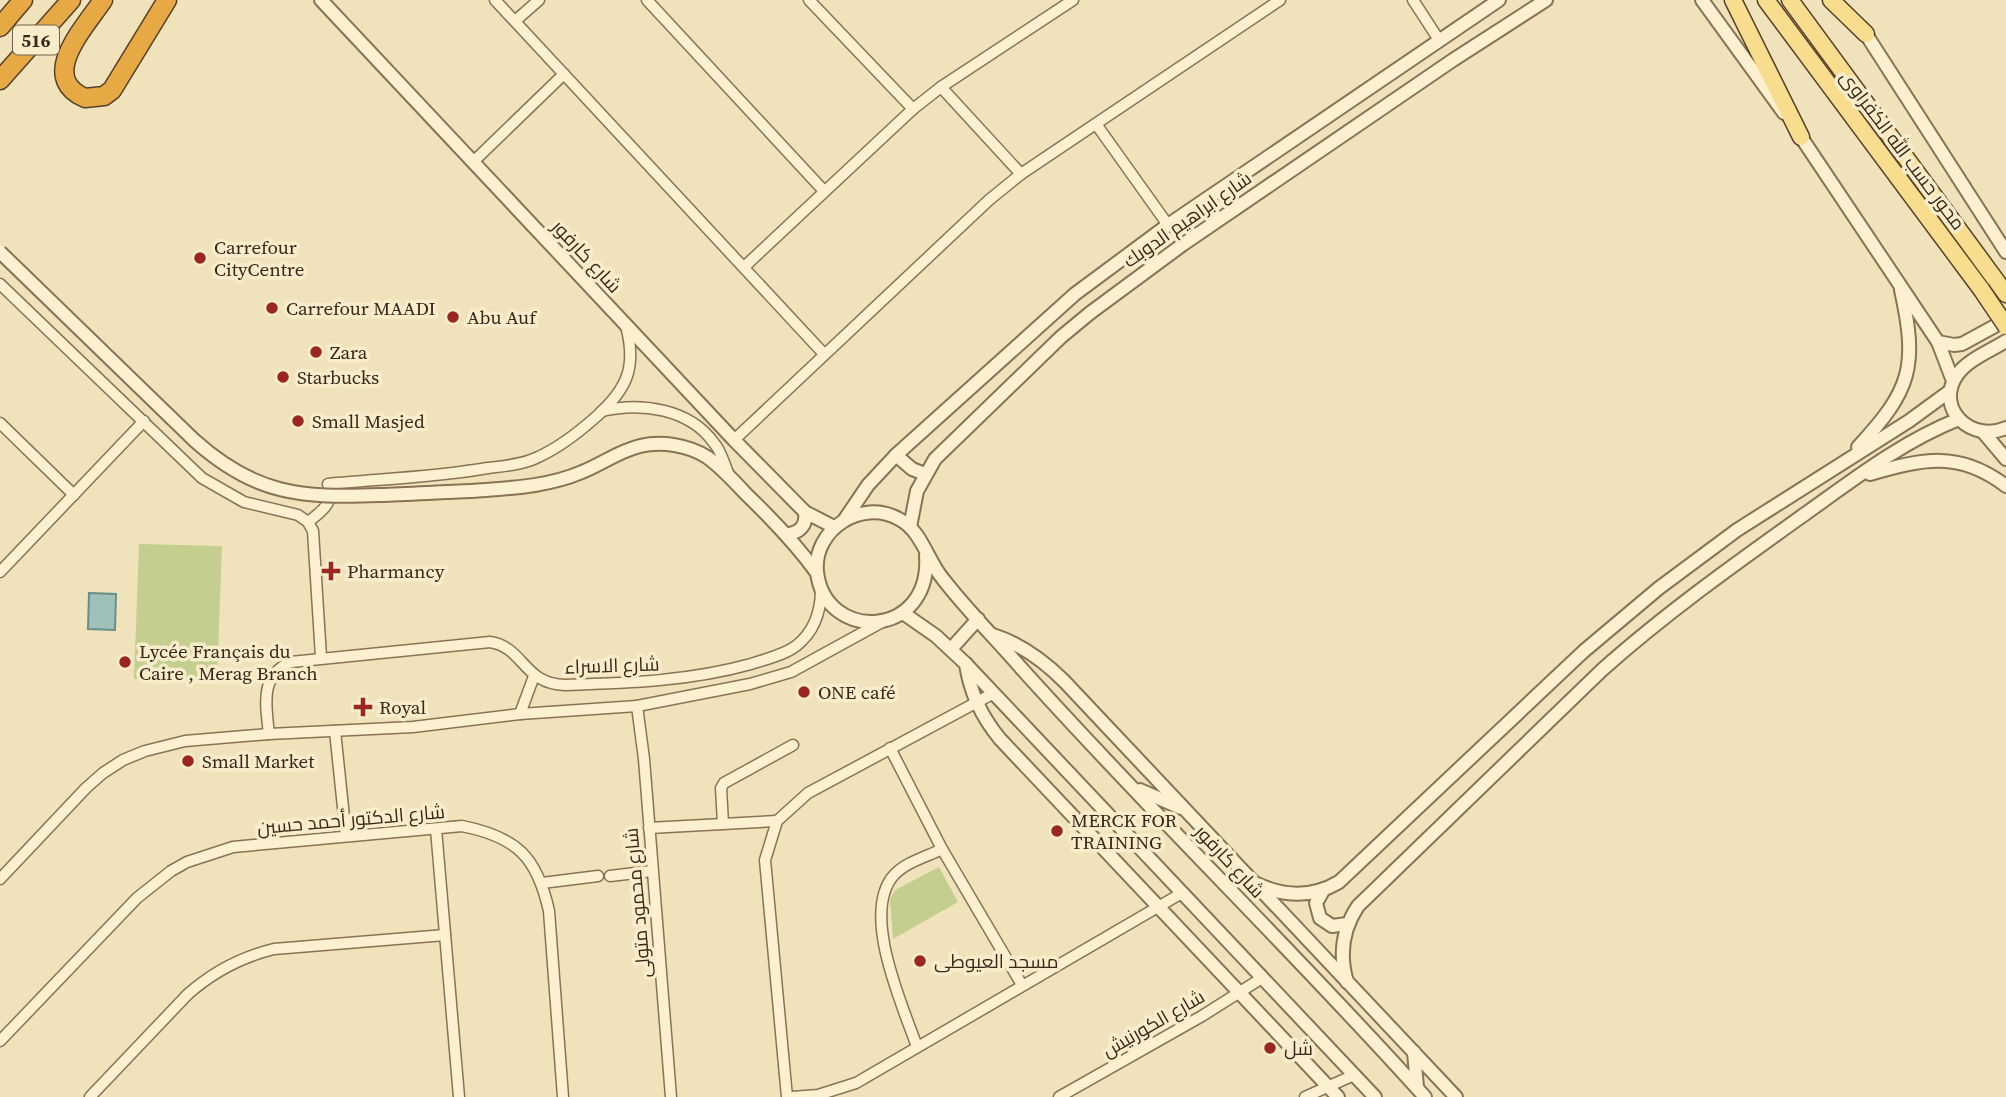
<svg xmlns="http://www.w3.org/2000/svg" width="2006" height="1097" font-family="'Source Serif 4',Cairo,serif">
	<rect width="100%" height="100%" fill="#f0e3bb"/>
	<!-- green -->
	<g fill="#c4cf8f">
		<polygon points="139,544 222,546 217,681 134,679"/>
		<polygon points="939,867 958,902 893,939 890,899 895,890"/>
	</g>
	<!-- water -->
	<polygon fill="#a0c1b9" stroke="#678f87" stroke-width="2" points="89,593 116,594 115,630 88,629"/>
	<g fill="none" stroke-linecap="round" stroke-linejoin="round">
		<!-- minor casing -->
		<g stroke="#897354" stroke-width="13">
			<g id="minor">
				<polyline points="495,0 824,354"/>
				<polyline points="647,0 824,191"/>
				<polyline points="809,0 913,109"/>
				<polyline points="1413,0 1439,40"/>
				<polyline points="515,21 539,0"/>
				<polyline points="941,87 1021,174"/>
				<polyline points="1096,124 1168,225"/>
				<polyline points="473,162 564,74"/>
				<polyline points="744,267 913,109 941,87 1073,0"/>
				<polyline points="0,284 202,478 244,502 298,515 308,522 313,531 321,657"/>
				<path d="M602,411c38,-9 87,-3 112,32 7,8 10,20 14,30"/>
				<polyline points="0,423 74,495"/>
				<polyline points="734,440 989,200 1021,174 1280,0"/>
				<path d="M308,522c13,-10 27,-19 20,-38 54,-5 108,-7 160,-16 16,-2 33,-3 48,-10 23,-10 42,-25 61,-42 30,-27 40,-49 29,-90"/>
				<polyline points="0,572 144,421"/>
				<polyline points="637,706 644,759 671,1097"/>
				<polyline points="520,714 534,676"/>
				<polyline points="335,731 346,836"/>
				<path d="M269,734c-3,-29 -10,-58 22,-72l199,-20c34,5 33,42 75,43 64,-2 125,-4 186,-21 15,-5 33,-9 45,-18 18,-14 25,-35 25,-57"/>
				<polyline points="890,748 942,849 1022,985"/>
				<polyline points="723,824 721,788 724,783 793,745"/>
				<polyline points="649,828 777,821"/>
				<polyline points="436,829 459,1097"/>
				<polyline points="610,876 652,871"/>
				<polyline points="0,879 86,788 103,773 123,760 145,751 185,741 269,734 413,727 520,714 637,706 750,684 791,672 882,622"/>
				<polyline points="542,883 598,876"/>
				<path d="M0,1041l137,-143 34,-27 16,-9 46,-15 229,-21c55,11 75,31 87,85l14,186"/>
				<path d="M917,1047c-14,-41 -57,-134 -23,-172 12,-13 32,-18 48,-26"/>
				<path d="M90,1097l98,-103c25,-22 53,-37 86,-45l171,-14"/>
				<polyline points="787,1097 765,860 777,821 808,793 994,693"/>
				<polyline points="792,1097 818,1095 856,1083 1182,893"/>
				<polyline points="1059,1097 1202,1016 1262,978"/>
				<polyline points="1305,1097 1354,1075"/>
			</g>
		</g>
		<!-- tertiary casing -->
		<g stroke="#897354" stroke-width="16">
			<g id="tertiary">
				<polyline points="321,0 734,440 805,512 834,527"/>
				<polyline points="1702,0 1784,113"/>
				<polyline points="1862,28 2006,252"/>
				<polyline points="1797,131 1938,342 1953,381"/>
				<path d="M2006,341c-16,10 -39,19 -49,34 -23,34 15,68 49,53"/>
				<polyline points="1938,342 1954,345 1962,344 2006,320"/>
				<polyline points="1984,433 2006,459"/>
				<path d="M1858,447c53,-57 60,-80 43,-157"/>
				<polyline points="896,455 912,469 925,474"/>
				<path d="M1870,474c53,-15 89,-24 136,12"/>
				<path d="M472,491c38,-3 75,-4 110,-19 20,-8 37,-21 58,-26 22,-5 48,-1 67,11 14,10 27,24 39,37 26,25 50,50 71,79"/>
				<polyline points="845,519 868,485 896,455 1075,294 1168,225 1499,0"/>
				<polyline points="910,527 917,491 935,459 1061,337 1090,313 1182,245 1453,60 1546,0"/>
				<path d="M787,534c13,-1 20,-9 18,-22"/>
				<path d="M926,555c6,84 -101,88 -109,17 -4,-42 44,-74 82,-53 23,12 28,41 44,60 24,31 53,60 79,90 131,146 272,282 403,428"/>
				<polyline points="903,613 936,636 966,664 1375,1097"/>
				<path d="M993,635c28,9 50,25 71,46l392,416"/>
				<polyline points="951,649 978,619"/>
				<path d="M966,664c4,29 15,52 34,75l338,358"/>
				<polyline points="1140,790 1181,808"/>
				<path d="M1257,884c28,13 55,14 82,-2l245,-231 75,-63 78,-58 172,-109 41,-30"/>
				<polyline points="1324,889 1316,903 1320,918 1332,926 1347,924"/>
				<path d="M1347,982c-8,-27 -5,-52 11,-76l244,-236c64,-57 133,-106 203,-156 49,-35 98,-73 154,-95"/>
				<polyline points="1414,1052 1417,1087"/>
			</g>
		</g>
		<!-- primary casing -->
		<g stroke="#564029" stroke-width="19">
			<g id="primary">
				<polyline points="1733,0 1801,137"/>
				<polyline points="1766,0 1981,289"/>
				<polyline points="1790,0 2006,294"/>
				<polyline points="1831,0 1866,34"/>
			</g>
		</g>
		<!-- motorway casing -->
		<g stroke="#564029" stroke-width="21">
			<g id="motorway">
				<path d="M103,0c-18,27 -66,77 -18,98l19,-2 8,-6 55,-90"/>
				<polyline points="0,27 23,0"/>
				<polyline points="0,80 71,0"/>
			</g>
		</g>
		<!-- minor -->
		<use href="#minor" stroke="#fbf0cf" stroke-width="10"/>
		<!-- tertiary -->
		<use href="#tertiary" stroke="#fbf0cf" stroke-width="12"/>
		<!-- primary -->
		<use href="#primary" stroke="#f8dd8f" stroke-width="16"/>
		<!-- motorway -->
		<use href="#motorway" stroke="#e7a944" stroke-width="18"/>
		<!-- tertiary-bridge casing -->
		<g stroke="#897354" stroke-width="16" stroke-linecap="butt">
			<path id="tertiary-bridge" d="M0,252l194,188c61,55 107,58 186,55 31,-1 62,-3 92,-4"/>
		</g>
		<!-- primary-bridge casing -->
		<g stroke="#564029" stroke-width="19" stroke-linecap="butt">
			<polyline id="primary-bridge" points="1981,289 2006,326"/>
		</g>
		<!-- tertiary-bridge -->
		<use href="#tertiary-bridge" stroke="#fbf0cf" stroke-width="12"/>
		<!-- primary-bridge -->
		<use href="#primary-bridge" stroke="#f8dd8f" stroke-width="16"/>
	</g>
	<!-- markers -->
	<g fill="#9b2620" stroke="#f7edcb" stroke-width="2.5">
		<circle cx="200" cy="258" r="7"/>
		<circle cx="272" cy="308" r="7"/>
		<circle cx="453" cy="317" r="7"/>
		<circle cx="316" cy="352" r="7"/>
		<circle cx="283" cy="377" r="7"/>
		<circle cx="298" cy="421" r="7"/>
		<path d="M327.5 560.5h7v7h7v7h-7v7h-7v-7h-7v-7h7z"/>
		<circle cx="125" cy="662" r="7"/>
		<circle cx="804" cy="692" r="7"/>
		<path d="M359.5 696.5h7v7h7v7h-7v7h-7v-7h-7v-7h7z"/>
		<circle cx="188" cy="761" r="7"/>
		<circle cx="1057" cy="831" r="7"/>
		<circle cx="920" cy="961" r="7"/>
		<circle cx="1270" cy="1048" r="7"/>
	</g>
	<g text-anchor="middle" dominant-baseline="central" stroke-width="7" stroke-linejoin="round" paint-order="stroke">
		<!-- shield labels -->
		<rect fill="#f7edcb" stroke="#71644f" stroke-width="2" x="13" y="25.5" width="46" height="29" rx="5"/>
		<g font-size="18" font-weight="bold" fill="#37291a">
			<text x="36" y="40">516</text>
		</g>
		<!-- street labels -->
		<g font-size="19" fill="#37291a" stroke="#f7edcb">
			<text transform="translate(1903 150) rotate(53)">محور حسب الله الكفراوى</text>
			<text transform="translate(1187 219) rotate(-35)">شارع ابراهيم الدوبك</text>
			<text transform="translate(587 256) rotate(47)">شارع كارفور</text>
			<text transform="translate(612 665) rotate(-2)">شارع الاسراء</text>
			<text transform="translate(351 819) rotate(-5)">شارع الدكتور أحمد حسين</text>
			<text transform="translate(1230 861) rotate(47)">شارع كارفور</text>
			<text transform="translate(637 903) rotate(-95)">شارع محمود متولى</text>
			<text transform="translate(1153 1023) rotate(-30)">شارع الكورنيش</text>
		</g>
		<!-- poi labels -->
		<g font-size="19" fill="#37291a" stroke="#f7edcb" text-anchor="start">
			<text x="214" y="247">Carrefour<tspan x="214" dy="22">CityCentre</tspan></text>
			<text x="286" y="308">Carrefour MAADI</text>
			<text x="467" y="317">Abu Auf</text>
			<text x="330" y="352">Zara</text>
			<text x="297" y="377">Starbucks</text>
			<text x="312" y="421">Small Masjed</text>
			<text x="347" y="571">Pharmancy</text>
			<text x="139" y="651">Lycée Français du<tspan x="139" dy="22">Caire , Merag Branch</tspan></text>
			<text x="818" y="692">ONE café</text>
			<text x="379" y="707">Royal</text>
			<text x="202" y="761">Small Market</text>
			<text x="1071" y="820">MERCK FOR<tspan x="1071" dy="22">TRAINING</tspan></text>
			<text x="934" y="961">مسجد العيوطى</text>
			<text x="1284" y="1048">شل</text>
		</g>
	</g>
</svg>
